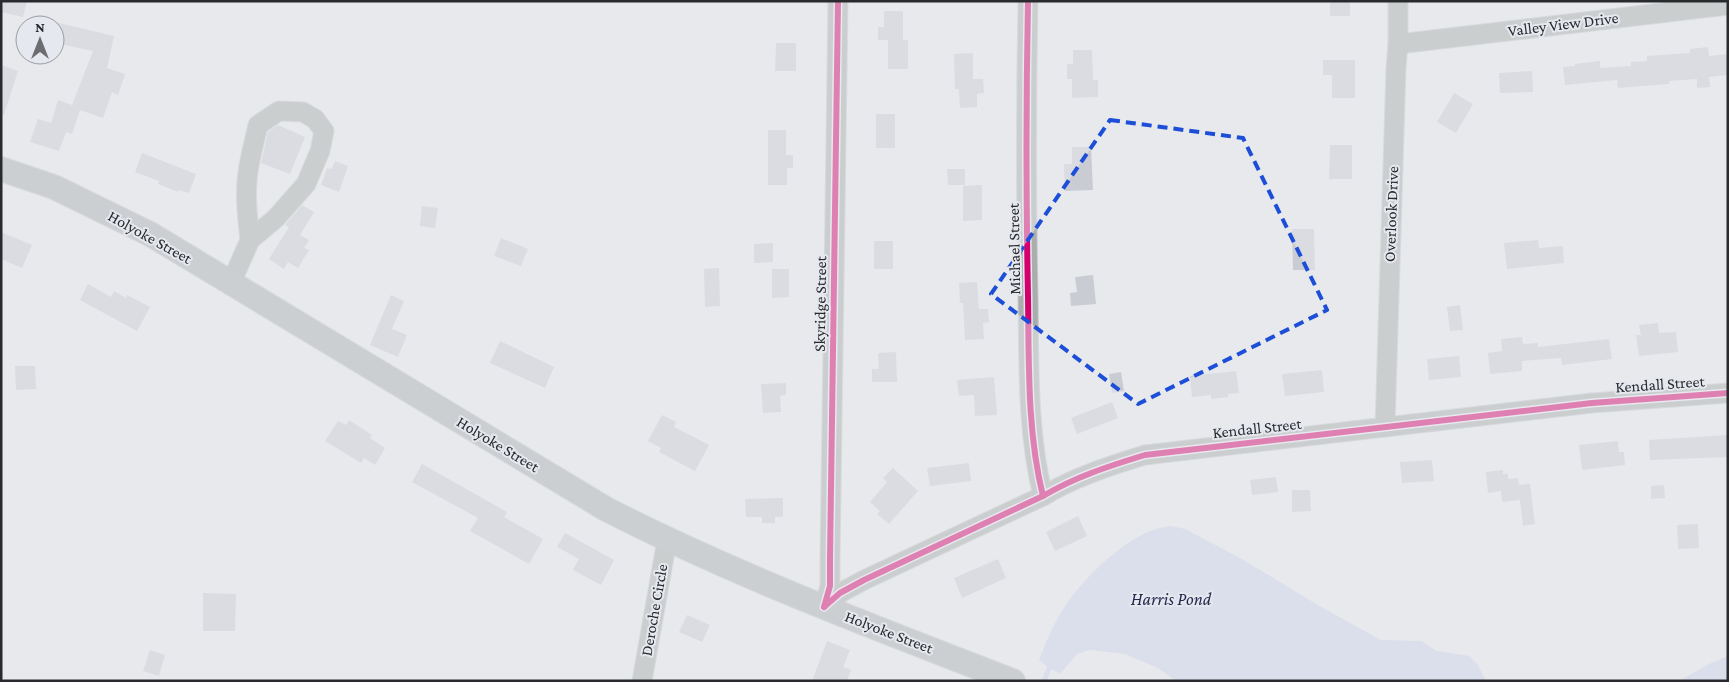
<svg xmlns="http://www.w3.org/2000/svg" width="1729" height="682" font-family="'Crimson Pro',serif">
	<rect width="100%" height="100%" fill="#e8e9ed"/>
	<!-- water -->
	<g fill="#cdd2e9">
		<path d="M1171,526l14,3 55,29 83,50 58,32 40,1 16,10 32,5 9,9 8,16h-310l-18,-13 -33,-14 -36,-4 -12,4 -17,20 -11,-6 -10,-8c6,-14 11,-29 19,-42 19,-35 72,-89 113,-92z"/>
		<polygon points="1728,656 1728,681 1679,681 1709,664"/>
	</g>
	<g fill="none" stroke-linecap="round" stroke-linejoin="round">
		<!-- stream -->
		<polyline stroke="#cdd2e9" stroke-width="5" points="1044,681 1049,668 1052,665"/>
	</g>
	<!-- building -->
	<g fill="#caccd4">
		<polygon points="1,1 27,1 23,17 1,12"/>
		<rect x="1330" y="1" width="20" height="15"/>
		<polygon points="884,11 903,11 903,40 908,40 908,69 888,69 888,40 878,40 878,27 884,27"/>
		<polygon points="55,22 114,36 107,68 125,74 118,95 112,92 103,118 80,110 72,134 66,132 59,151 30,142 38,119 51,123 58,100 72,105 93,51 55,43"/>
		<polygon points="776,43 796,43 796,71 775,71"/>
		<polygon points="1708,47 1709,56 1728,54 1728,75 1709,77 1710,87 1697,88 1697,79 1669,81 1669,84 1618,88 1617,80 1565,85 1563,67 1575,66 1575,64 1600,61 1600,68 1631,66 1631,62 1647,61 1647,56 1690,53 1690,49"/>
		<polygon points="1073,50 1092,50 1093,80 1098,80 1098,97 1072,98 1072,79 1067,79 1067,64 1073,64"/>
		<polygon points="973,53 973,79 983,79 984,93 977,94 977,107 960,108 959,89 955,89 954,54"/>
		<polygon points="1323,60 1355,60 1355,98 1332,98 1332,75 1323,75"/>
		<polygon points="1,65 18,71 4,115 1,114"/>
		<polygon points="1532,71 1533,92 1500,93 1499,73"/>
		<polygon points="1454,93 1473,104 1456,133 1437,122"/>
		<rect x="876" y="114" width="19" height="34"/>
		<polygon points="278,125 305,137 290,174 261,163 268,132"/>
		<polygon points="768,130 786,130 786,155 793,155 793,168 787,168 787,185 768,185"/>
		<polygon points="1330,145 1352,145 1352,179 1329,179"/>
		<polygon points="1072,147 1091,147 1093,190 1065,191 1064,164 1072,164"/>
		<polygon points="142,153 196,174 189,193 179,190 178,192 158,184 159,181 135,172"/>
		<polygon points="335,161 348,166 339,192 321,185 327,168 332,169"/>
		<polygon points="947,169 965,169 965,185 948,185"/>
		<polygon points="982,185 982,220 963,221 963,186"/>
		<polygon points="302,205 314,212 300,235 309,240 304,248 309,250 298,268 288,262 284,269 269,259 289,227 285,225"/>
		<polygon points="422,206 438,208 435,228 420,226"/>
		<polygon points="1292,229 1314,229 1315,270 1293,270"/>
		<polygon points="1,232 32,245 22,268 1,259"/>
		<polygon points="501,238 528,249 521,266 494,256"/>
		<polygon points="1538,240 1539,248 1563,246 1564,263 1507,269 1504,243"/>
		<rect x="874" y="241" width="19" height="28"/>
		<polygon points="773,243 773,262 754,263 754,244"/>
		<polygon points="719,268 720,306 705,307 704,269"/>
		<polygon points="772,269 789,269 789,297 772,298"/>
		<polygon points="1093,275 1096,304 1071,306 1070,293 1077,292 1075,277"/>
		<polygon points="977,282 979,309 988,309 989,322 983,323 984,339 965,340 963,303 960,303 959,283"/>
		<polygon points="88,284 111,297 114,291 126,298 127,295 150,307 137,331 80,300"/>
		<polygon points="391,295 404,301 392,329 407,335 398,357 370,345"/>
		<polygon points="1460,305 1463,330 1450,331 1447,307"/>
		<polygon points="1658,323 1659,333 1676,332 1678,352 1639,356 1636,335 1641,335 1639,325"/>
		<polygon points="1522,337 1523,344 1538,343 1538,347 1609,339 1612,359 1562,365 1561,358 1522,361 1522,371 1490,374 1488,353 1502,351 1501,339"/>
		<polygon points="500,341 554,367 545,388 490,363"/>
		<polygon points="896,352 897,382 872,382 872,369 879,369 878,353"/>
		<polygon points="1459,356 1461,377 1429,380 1427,359"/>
		<polygon points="15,366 35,366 36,389 16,390"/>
		<polygon points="1322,370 1324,392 1285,396 1282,374"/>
		<polygon points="1236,371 1239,393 1228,394 1228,397 1211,399 1211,395 1192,397 1190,376"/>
		<polygon points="1121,372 1124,391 1112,393 1109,374"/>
		<polygon points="994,377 997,415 975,416 974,395 959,396 957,380"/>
		<polygon points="786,383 786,395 780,396 781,412 763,413 761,384"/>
		<polygon points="1112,402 1118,418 1077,434 1071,418"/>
		<polygon points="662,415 676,422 674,427 709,445 695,471 659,452 661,448 648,441"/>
		<polygon points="349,420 372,435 370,438 385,448 375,465 364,458 361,463 325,441 338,421 346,425"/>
		<polygon points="1728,435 1728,457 1650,460 1649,440"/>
		<polygon points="1618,441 1619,452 1624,452 1625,465 1582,470 1579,445"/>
		<polygon points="1432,460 1434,481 1402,483 1400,462"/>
		<polygon points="969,463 971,481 930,486 927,468"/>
		<polygon points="422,464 507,512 504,517 543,539 529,564 470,531 478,518 412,482"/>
		<polygon points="893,468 918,491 889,524 877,514 880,511 870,502 887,482 883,478"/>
		<polygon points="1503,470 1503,474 1508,474 1508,479 1518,478 1519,485 1530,484 1535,524 1523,526 1520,500 1502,502 1501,491 1488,493 1486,472"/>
		<polygon points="1276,477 1278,492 1252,495 1250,480"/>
		<polygon points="1664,485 1665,498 1651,499 1651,486"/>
		<polygon points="1292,490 1310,490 1311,511 1292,512"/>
		<polygon points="783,498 783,517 775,517 775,523 762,523 762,517 746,517 745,499"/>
		<polygon points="1078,516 1087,536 1055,551 1046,532"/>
		<polygon points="1698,524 1699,548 1678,549 1677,525"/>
		<polygon points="565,533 614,560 601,585 573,570 579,559 557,547"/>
		<polygon points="998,559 1006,578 962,598 954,578"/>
		<polygon points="203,593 236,594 235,631 203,631"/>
		<polygon points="687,615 710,625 702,642 679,632"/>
		<polygon points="827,641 850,650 843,667 851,670 847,681 812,681"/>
		<polygon points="150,650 165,655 159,676 143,671"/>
	</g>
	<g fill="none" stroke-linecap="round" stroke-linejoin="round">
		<!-- minor casing -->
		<g stroke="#c6c7ca" stroke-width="21">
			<g id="minor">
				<path d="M1028,1c-2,99 -2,197 0,295 1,66 -1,136 15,200"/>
				<polyline points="1398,44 1728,5"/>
				<path d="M231,283l19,-43 26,-22 30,-34 14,-33 4,-20 -9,-12 -12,-7 -24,-1 -21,14c-4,19 -10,38 -11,57 -2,20 1,39 3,58"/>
				<polyline points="1385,427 1396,68 1398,44 1398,1"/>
				<path d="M824,607l16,-14 24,-13 179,-84c32,-19 66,-30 102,-41l447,-52 136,-10"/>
				<polyline points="824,607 830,586 830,559 838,1"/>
				<polyline points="642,681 667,540"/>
			</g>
		</g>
		<!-- major casing -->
		<g stroke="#c6c7ca" stroke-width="26">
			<path id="major" d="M1,169l53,18 96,47 456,275c131,67 270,119 407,172"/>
		</g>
		<!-- minor -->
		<use href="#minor" stroke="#a9adac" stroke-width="19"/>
		<!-- major -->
		<use href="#major" stroke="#acafaf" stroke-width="24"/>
		<!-- cycleway casing -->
		<g stroke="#e6e8ef" stroke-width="9">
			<g id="cycleway">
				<path d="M1028,1c-2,99 -2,197 0,295 1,66 -1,136 15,200"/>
				<path d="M824,607l16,-14 24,-13 179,-84c32,-19 66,-30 102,-41l447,-52 136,-10"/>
				<polyline points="824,607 830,586 830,559 838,1"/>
			</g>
		</g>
		<!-- cycleway -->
		<use href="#cycleway" stroke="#d6006c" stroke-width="6"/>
	</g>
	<!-- marked area -->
	<path d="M0 0H1729V682H0ZM1110,120l133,18 84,172 -189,94 -147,-110z" fill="#e8e9ed" fill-opacity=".55" fill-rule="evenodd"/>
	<path fill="none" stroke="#1d4ed8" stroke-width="4" stroke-dasharray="10 6" stroke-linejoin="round" d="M1110,120l133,18 84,172 -189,94 -147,-110z"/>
	<g text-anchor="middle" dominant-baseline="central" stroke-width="4" stroke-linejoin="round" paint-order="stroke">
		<!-- street labels -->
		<g font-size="16" fill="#292a2d" stroke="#e6e8ef">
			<text transform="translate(1563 24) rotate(-7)">Valley View Drive</text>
			<text transform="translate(1391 214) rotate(-88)">Overlook Drive</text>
			<text transform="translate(150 237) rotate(29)">Holyoke Street</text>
			<text transform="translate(1014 249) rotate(-91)">Michael Street</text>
			<text transform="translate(820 304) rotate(-89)">Skyridge Street</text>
			<text transform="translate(1660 384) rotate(-4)">Kendall Street</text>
			<text transform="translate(1257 428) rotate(-6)">Kendall Street</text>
			<text transform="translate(498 444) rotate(31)">Holyoke Street</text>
			<text transform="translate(654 610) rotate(-80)">Deroche Circle</text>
			<text transform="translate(889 632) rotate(21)">Holyoke Street</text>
		</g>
		<!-- water labels -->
		<g font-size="18" font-style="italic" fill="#252851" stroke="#e6e8ef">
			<text x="1171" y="599">Harris Pond</text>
		</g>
	</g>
	<!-- border -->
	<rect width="1729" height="682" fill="none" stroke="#292a2d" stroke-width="5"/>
	<!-- north arrow -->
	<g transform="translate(40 40)"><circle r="24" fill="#e6e8ef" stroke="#9a9ca1"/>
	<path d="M0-4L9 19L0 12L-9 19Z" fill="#6c6d70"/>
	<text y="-8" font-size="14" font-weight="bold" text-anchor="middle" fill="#292a2d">N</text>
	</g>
</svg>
